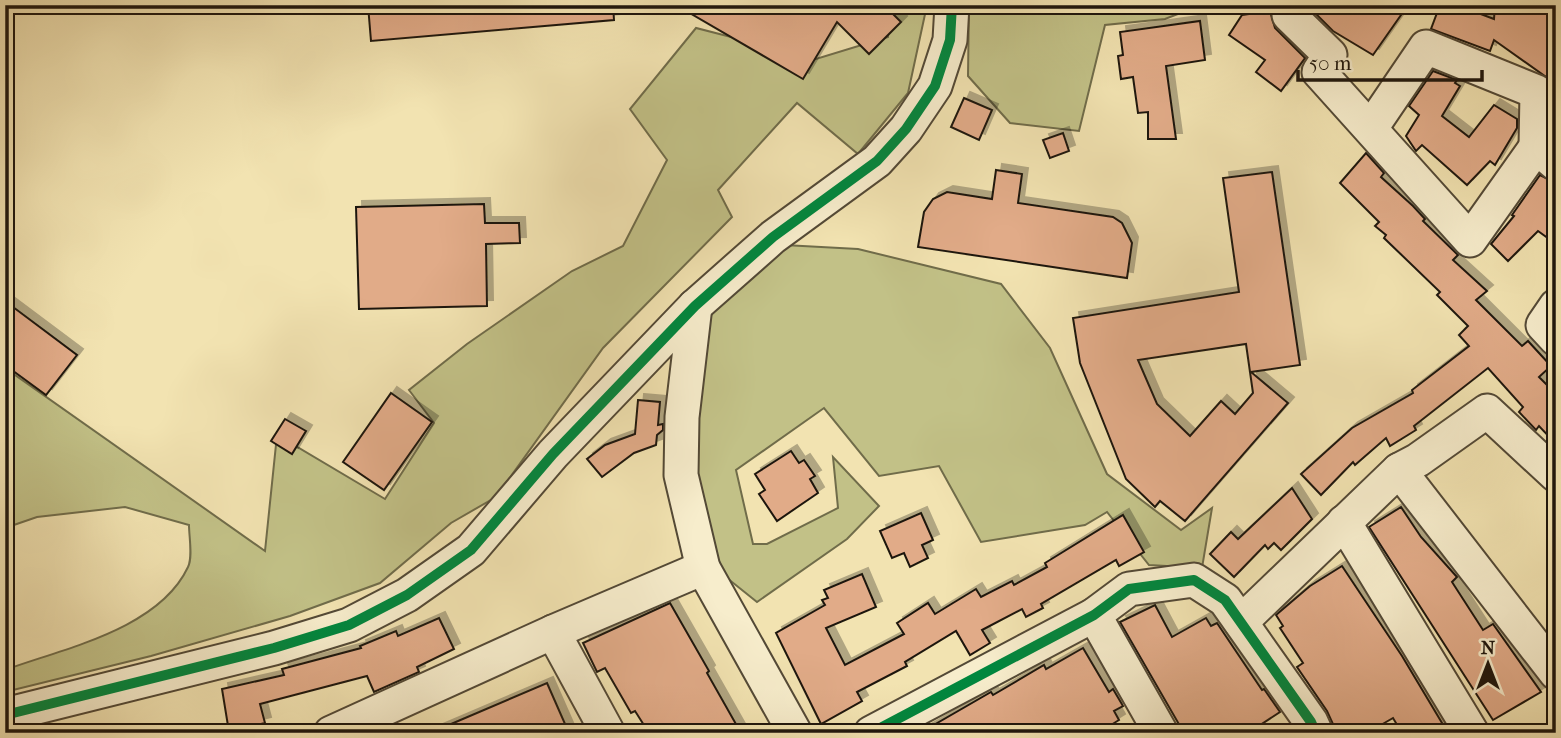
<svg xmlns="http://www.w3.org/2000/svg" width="1561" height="738" font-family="'IM FELL French Canon',serif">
	<defs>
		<filter id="shadow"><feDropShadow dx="6" dy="-6" stdDeviation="0" flood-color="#0004"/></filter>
	</defs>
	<rect width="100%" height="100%" fill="#f2e3b1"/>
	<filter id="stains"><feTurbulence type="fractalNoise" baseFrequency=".00286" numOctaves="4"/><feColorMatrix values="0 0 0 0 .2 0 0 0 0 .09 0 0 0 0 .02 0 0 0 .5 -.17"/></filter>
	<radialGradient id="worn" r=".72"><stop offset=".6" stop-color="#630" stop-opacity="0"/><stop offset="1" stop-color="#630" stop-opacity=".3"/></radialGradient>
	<!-- green -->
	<g fill="#c2c187" stroke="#706c4a" stroke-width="2">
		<path d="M890,5h37l-19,88 -50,61 -61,-51 -79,87 14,27 -129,131 -107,149 -45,26 -71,60 -90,33 -139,40 -146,36v-22c60,-22 154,-41 183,-103 5,-10 1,-30 1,-42l-64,-18 -88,10 -32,11v-160l260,183 12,-116 108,64 49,-76 -25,-33 58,-46 105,-73 51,-25 44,-86 -37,-51 66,-81 120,31 72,-22z"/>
		<polygon points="969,5 1201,5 1165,19 1105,25 1079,131 1010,123 968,76"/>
		<polygon points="784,245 858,249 1001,284 1050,348 1107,474 1181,530 1212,508 1202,568 1149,565 1107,512 1085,525 981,542 939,466 879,476 824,408 736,470 753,544 767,544 838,508 833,457 879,506 847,539 757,602 717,570 687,484 699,423 682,394 691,328"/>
	</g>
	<!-- building -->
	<g fill="#e1ab88" stroke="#1e160d" stroke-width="2" fill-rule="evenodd" filter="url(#shadow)">
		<polygon points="368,5 613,5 614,20 371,41"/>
		<polygon points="676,5 884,5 901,22 869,54 837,22 803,79"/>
		<polygon points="1307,5 1408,5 1373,55 1333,31"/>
		<polygon points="1440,5 1457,5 1494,19 1495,5 1534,8 1556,15 1556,84 1494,40 1490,51 1431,29"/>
		<polygon points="1270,11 1275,28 1305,58 1281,91 1256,72 1265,60 1229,35 1242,15"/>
		<polygon points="1200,21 1205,60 1166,66 1176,139 1148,139 1148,112 1138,113 1133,77 1121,79 1118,56 1123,55 1120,32"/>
		<polygon points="1433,71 1457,80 1455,83 1460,86 1442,116 1469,137 1494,105 1517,119 1517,128 1495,165 1490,161 1467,185 1422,145 1416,151 1406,136 1419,115 1409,106"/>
		<polygon points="964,98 992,110 979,140 951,127"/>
		<polygon points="1063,133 1069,151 1050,158 1043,140"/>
		<polygon points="1366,153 1384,173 1381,177 1413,206 1425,219 1423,221 1458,255 1453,260 1487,291 1476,300 1522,346 1528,341 1551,366 1539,377 1556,394 1556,444 1539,426 1536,430 1519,412 1523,407 1488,368 1414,426 1416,430 1390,446 1386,438 1355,465 1353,462 1321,495 1301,474 1352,428 1413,393 1412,390 1469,346 1459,335 1468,326 1437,295 1440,292 1384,238 1386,235 1375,226 1379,222 1340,183"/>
		<polygon points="996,170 1022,174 1018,203 1113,217 1122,223 1132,243 1127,278 918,247 924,212 933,199 947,192 992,199"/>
		<path d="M1272,172l28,193 -49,7 37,31 -103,118 -25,-20 -5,6 -29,-28 -46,-116 -7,-45 166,-26 -16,-114zM1246,344l7,49 -18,21 -14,-13 -31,35 -33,-32 -19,-44z"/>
		<polygon points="1540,175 1556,183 1556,244 1538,231 1508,261 1491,244 1514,216 1512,215"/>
		<polygon points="484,204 485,223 519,223 520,243 486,244 487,306 359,309 356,207"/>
		<polygon points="5,301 77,355 46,395 5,365"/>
		<polygon points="391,393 432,422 384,490 343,462"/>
		<polygon points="638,400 660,402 658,425 663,424 663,430 657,435 656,445 634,453 602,477 587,459 605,445 635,434"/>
		<polygon points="285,419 306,431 292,454 271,441"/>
		<polygon points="791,451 799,463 804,460 815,476 810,479 818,493 777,521 759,494 765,490 755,474"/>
		<polygon points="1292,488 1312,519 1281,550 1274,543 1268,549 1265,545 1234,577 1210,554 1231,532 1238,539"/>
		<polygon points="1401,507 1421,537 1457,577 1452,582 1483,630 1493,624 1541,692 1493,720 1369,527"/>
		<polygon points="921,513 933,540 922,545 928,558 910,567 904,553 892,558 880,531"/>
		<polygon points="1123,515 1144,552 1119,566 1116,560 1041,604 1043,608 1026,617 1022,609 982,630 990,643 970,655 956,631 905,662 907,666 857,692 862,701 821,724 776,633 825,605 822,600 828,598 824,590 862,574 876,607 826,628 845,665 904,634 897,623 928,603 935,614 976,589 981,597 1012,581 1014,585 1047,567 1045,563"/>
		<polygon points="1342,566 1402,656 1448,733 1402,733 1393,718 1367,733 1337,733 1327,711 1297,667 1303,663 1280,628 1283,626 1276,615 1310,586"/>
		<polygon points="670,603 709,671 707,673 741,733 649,733 635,711 631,713 605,668 597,672 583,643"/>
		<polygon points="1155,605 1172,637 1206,618 1211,626 1217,623 1262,690 1264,689 1280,712 1248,733 1184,733 1120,622"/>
		<polygon points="439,618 454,649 417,667 419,672 374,692 367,676 260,704 265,723 229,732 222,689 284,675 282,669 361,648 360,646 396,631 398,636"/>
		<polygon points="1083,648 1109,692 1113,689 1123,706 1114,711 1119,720 1098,733 920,733 991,692 993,695 1044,665 1046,669"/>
		<polygon points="547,683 569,733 430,733"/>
	</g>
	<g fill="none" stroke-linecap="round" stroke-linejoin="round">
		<!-- minor casing -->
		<g stroke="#534936" stroke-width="37">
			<g id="minor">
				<polyline points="1289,15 1330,55 1319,72 1470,240 1536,147 1556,164"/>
				<polyline points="1371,128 1426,47 1537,92 1536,147"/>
				<polyline points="695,306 682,417 681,475 703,568 795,733"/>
				<polyline points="1556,306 1543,325 1556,339"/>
				<polyline points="1399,470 1418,460 1487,411 1556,475"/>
				<polyline points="1344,522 1472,733"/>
				<polyline points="1094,615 1161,733"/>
				<polyline points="1241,622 1399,470 1556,673"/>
				<polyline points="553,632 608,733"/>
				<polyline points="5,715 274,648 349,625 407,595 471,550 553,454 695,306 773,237 877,161 906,129 935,86 950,40 952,5"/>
				<polyline points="331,733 553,632 703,568"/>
				<polyline points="871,733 1094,615 1129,589 1194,580 1225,600 1311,722 1316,733"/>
			</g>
		</g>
		<!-- minor -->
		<use href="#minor" stroke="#f7edcc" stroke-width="33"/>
		<!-- cycleway casing -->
		<g stroke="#f7edcc" stroke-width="15">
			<g id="cycleway">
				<polyline points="5,715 274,648 349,625 407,595 471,550 553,454 695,306 773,237 877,161 906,129 935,86 950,40 952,5"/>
				<polyline points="871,733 1094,615 1129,589 1194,580 1225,600 1311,722 1316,733"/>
			</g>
		</g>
		<!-- cycleway -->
		<use href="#cycleway" stroke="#00873e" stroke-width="10"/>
	</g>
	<!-- margin -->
	<rect width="1561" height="738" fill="none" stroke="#f2e3b1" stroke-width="28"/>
	<rect x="7" y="7" width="1547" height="724" fill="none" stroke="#1e160d" stroke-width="3.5"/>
	<rect x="14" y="14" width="1533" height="710" fill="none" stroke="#1e160d" stroke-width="2"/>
	<!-- north arrow -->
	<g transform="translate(1488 664)" stroke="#f7edcc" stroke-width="5" paint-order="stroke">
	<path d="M0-5L12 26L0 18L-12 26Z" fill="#1e160d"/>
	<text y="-10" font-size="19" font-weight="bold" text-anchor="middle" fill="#1e160d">N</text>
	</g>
	<!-- scale -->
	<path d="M1298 70v10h184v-10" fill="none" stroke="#1e160d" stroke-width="3.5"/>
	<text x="1309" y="70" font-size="21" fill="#1e160d" stroke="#f7edcc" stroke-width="5" paint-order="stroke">50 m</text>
	<rect width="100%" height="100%" filter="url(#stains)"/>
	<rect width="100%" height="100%" fill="url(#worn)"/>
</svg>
